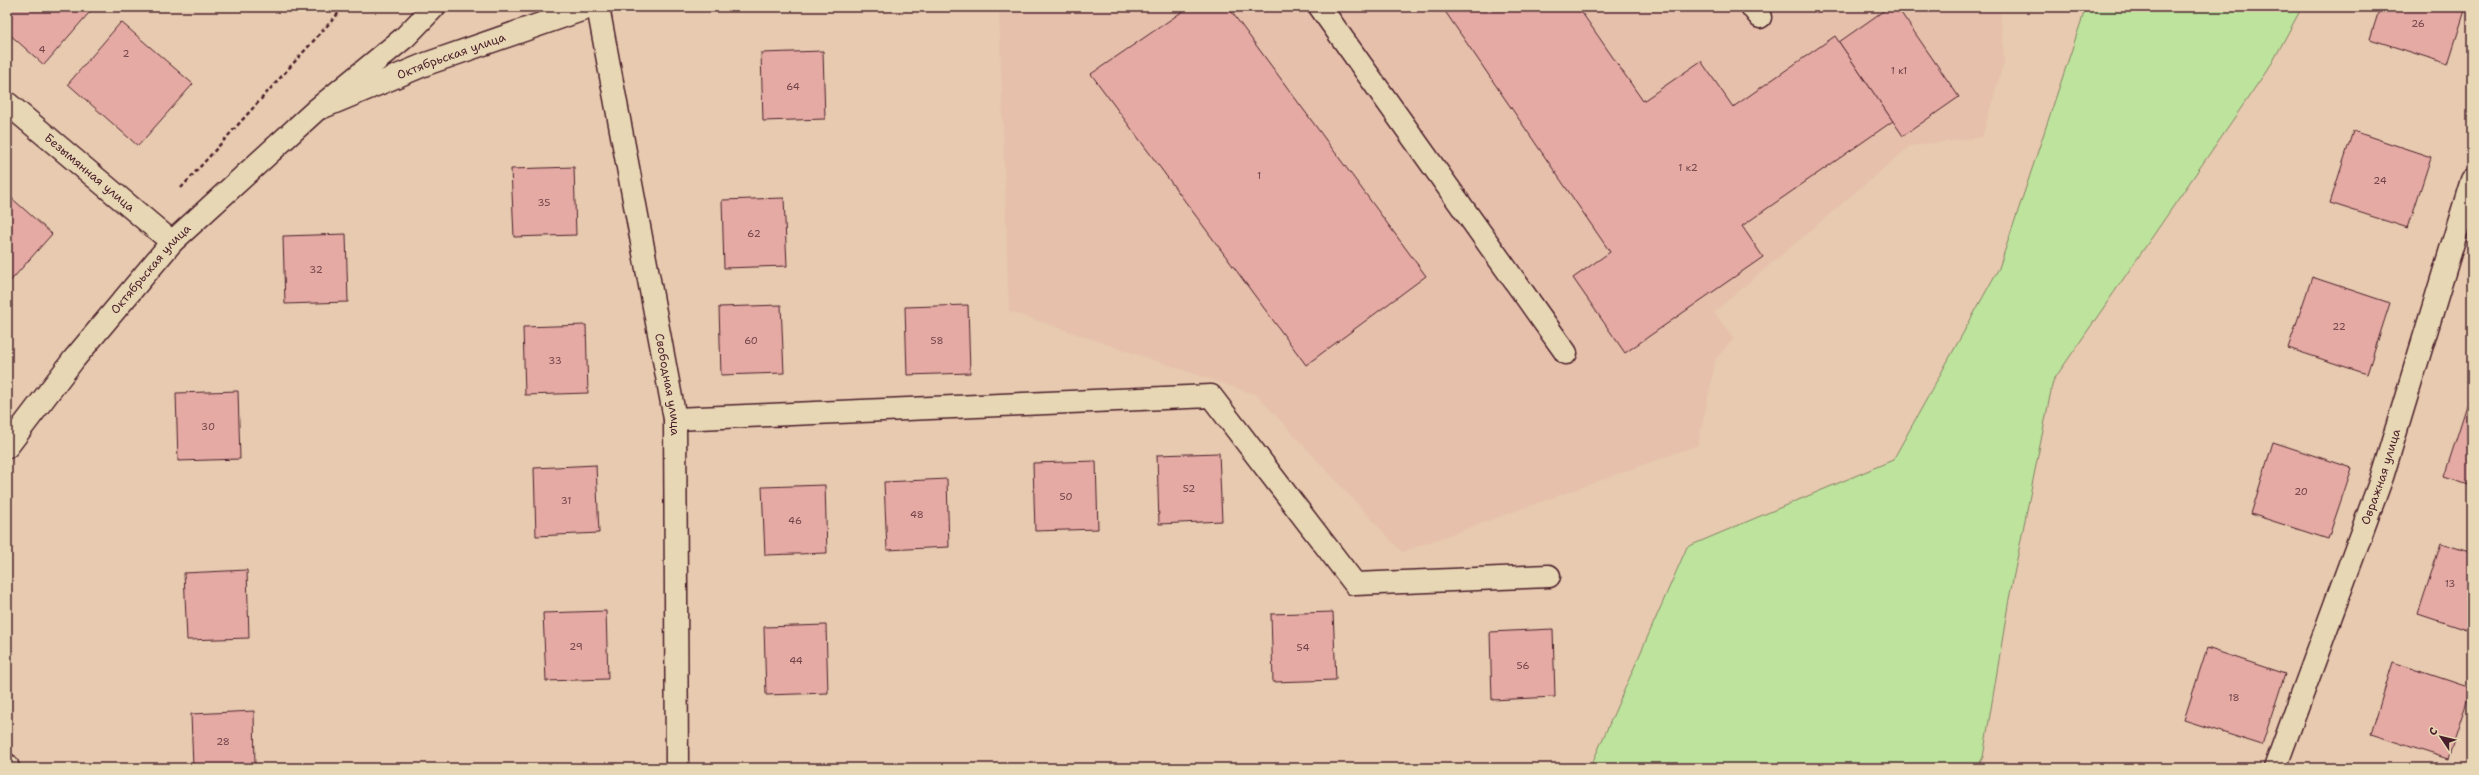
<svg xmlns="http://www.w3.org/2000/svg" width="2479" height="775" font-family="'Shantell Sans',sans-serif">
	<rect width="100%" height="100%" fill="#e7caaf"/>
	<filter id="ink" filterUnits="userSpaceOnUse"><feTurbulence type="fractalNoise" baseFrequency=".025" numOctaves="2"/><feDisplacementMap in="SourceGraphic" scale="8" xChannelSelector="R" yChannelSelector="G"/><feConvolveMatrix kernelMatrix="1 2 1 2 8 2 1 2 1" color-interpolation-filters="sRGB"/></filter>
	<g filter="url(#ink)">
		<!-- built -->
		<polygon fill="#e6c0ab" points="999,7 2000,7 2004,61 1982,137 1910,146 1714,312 1734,339 1716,358 1698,445 1402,552 1257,395 1009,311"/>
		<!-- green -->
		<polygon fill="#bde39d" stroke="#848164" points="2086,7 2302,7 2272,63 2053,381 2009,599 1983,757 1977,768 1590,768 1687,547 1893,460 1999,268"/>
		<!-- building -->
		<g fill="#e4aaa3" stroke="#4a1f2b">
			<polygon points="7,7 94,7 44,65 7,32"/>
			<polygon points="1189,7 1228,7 1426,276 1306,365 1091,74"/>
			<polygon points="1442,7 1578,7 1643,101 1701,61 1733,107 1835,36 1893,121 1742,226 1763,257 1625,353 1573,278 1610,252"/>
			<polygon points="1889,7 1897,7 1959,97 1903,136 1839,42"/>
			<polygon points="2380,7 2466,7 2448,64 2370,39"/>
			<polygon points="121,22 193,84 138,146 68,84"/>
			<polygon points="823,51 825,119 763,121 761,53"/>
			<polygon points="2353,131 2431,157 2408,228 2330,203"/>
			<polygon points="574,167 576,235 514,237 511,169"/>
			<polygon points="7,194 52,234 7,285"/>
			<polygon points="784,198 787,266 724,268 722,200"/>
			<polygon points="346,234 348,302 285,304 283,236"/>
			<polygon points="2312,277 2390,303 2367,374 2288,348"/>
			<polygon points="781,305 784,373 721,375 719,307"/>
			<polygon points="968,305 970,373 907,375 905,307"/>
			<polygon points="586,325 588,393 525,395 523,327"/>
			<polygon points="238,391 240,459 178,461 176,393"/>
			<polygon points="2467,405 2472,407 2472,486 2444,477"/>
			<polygon points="2273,442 2352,468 2328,539 2251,514"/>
			<polygon points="1219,453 1222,521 1159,524 1157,455"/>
			<polygon points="1096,461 1098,529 1035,531 1033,463"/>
			<polygon points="596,465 599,533 536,536 534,468"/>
			<polygon points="947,479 949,547 887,550 884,482"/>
			<polygon points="825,485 827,553 765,555 762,487"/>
			<polygon points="2441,543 2472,553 2472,632 2418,614"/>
			<polygon points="247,570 249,638 187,640 184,573"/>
			<polygon points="606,611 608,679 546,681 543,613"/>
			<polygon points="1333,612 1336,680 1273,682 1271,614"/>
			<polygon points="826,625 828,693 766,695 764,627"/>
			<polygon points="1553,629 1555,697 1492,700 1490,632"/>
			<polygon points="2207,648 2285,674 2262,745 2184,720"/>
			<polygon points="2393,662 2471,688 2448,759 2371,734"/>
			<polygon points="254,711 255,768 193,768 191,714"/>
			<polygon points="619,764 619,768 556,768 556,766"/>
			<polygon points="823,764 823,768 760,768 760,766"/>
		</g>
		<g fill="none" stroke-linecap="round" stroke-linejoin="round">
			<!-- minor casing -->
			<g stroke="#4a1f2b" stroke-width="25">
				<g id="minor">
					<path id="s1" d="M598,7l77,412 2,349"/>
					<polyline points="1320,7 1566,353"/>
					<polyline points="1752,7 1760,17"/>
					<path id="s2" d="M7,103l165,139"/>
					<path id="s3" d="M323,107l103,-43 164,-57"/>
					<polyline points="675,419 1211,396 1355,584 1549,576"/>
					<polyline points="7,765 8,768"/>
					<path id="s4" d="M2275,768l107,-291 90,-297"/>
				</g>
			</g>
			<!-- major casing -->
			<g stroke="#4a1f2b" stroke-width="25">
				<g id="major">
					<path id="s5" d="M7,447l67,-88 98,-117 143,-131 90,-74 29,-30"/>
				</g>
			</g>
			<!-- path -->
			<polyline stroke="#4a1f2b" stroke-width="2.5" stroke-dasharray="4 3" stroke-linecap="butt" points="181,188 344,7"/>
			<!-- minor -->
			<use href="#minor" stroke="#e8d7b4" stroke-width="22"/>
			<!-- major -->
			<use href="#major" stroke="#e8d7b4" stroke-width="22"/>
		</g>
	</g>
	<g text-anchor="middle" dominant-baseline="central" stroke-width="3" stroke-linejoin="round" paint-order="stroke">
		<!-- number labels -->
		<g font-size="10" fill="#704249">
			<text x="2418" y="23">26</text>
			<text x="42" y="49">4</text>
			<text x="126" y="53">2</text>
			<text x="1899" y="70">1 к1</text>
			<text x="793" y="86">64</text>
			<text x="1688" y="167">1 к2</text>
			<text x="1259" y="175">1</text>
			<text x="2380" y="180">24</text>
			<text x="544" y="202">35</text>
			<text x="754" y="233">62</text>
			<text x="316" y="269">32</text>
			<text x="2339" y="326">22</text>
			<text x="751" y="340">60</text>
			<text x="937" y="340">58</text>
			<text x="555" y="360">33</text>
			<text x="208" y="426">30</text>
			<text x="1189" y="488">52</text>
			<text x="2301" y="491">20</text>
			<text x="1066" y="496">50</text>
			<text x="566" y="500">31</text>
			<text x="917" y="514">48</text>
			<text x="795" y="520">46</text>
			<text x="2450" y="583">13</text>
			<text x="576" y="646">29</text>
			<text x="1303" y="647">54</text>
			<text x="796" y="660">44</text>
			<text x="1523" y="665">56</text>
			<text x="2234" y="697">18</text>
			<text x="223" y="741">28</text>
		</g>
		<!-- street labels -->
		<g font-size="12" fill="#4a1f2b" stroke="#e8d7b4">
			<text stroke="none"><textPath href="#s3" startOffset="138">Октябрьская улица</textPath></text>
			<text stroke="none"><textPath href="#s2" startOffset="108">Безымянная улица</textPath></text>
			<text stroke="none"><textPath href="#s5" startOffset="229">Октябрьская улица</textPath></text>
			<text stroke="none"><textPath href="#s1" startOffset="384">Свободная улица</textPath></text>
			<text stroke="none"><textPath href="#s4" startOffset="310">Овражная улица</textPath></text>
		</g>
	</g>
	<!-- margin -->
	<rect width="2479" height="775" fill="none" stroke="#e8d7b4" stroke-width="24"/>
	<rect x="12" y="12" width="2455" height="751" fill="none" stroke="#4a1f2b" stroke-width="1.5" filter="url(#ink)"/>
	<!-- north arrow -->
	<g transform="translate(2441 737) rotate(305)" stroke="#e8d7b4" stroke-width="3" paint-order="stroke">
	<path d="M0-3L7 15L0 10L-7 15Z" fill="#4a1f2b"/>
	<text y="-6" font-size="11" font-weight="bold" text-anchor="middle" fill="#4a1f2b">С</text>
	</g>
</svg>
